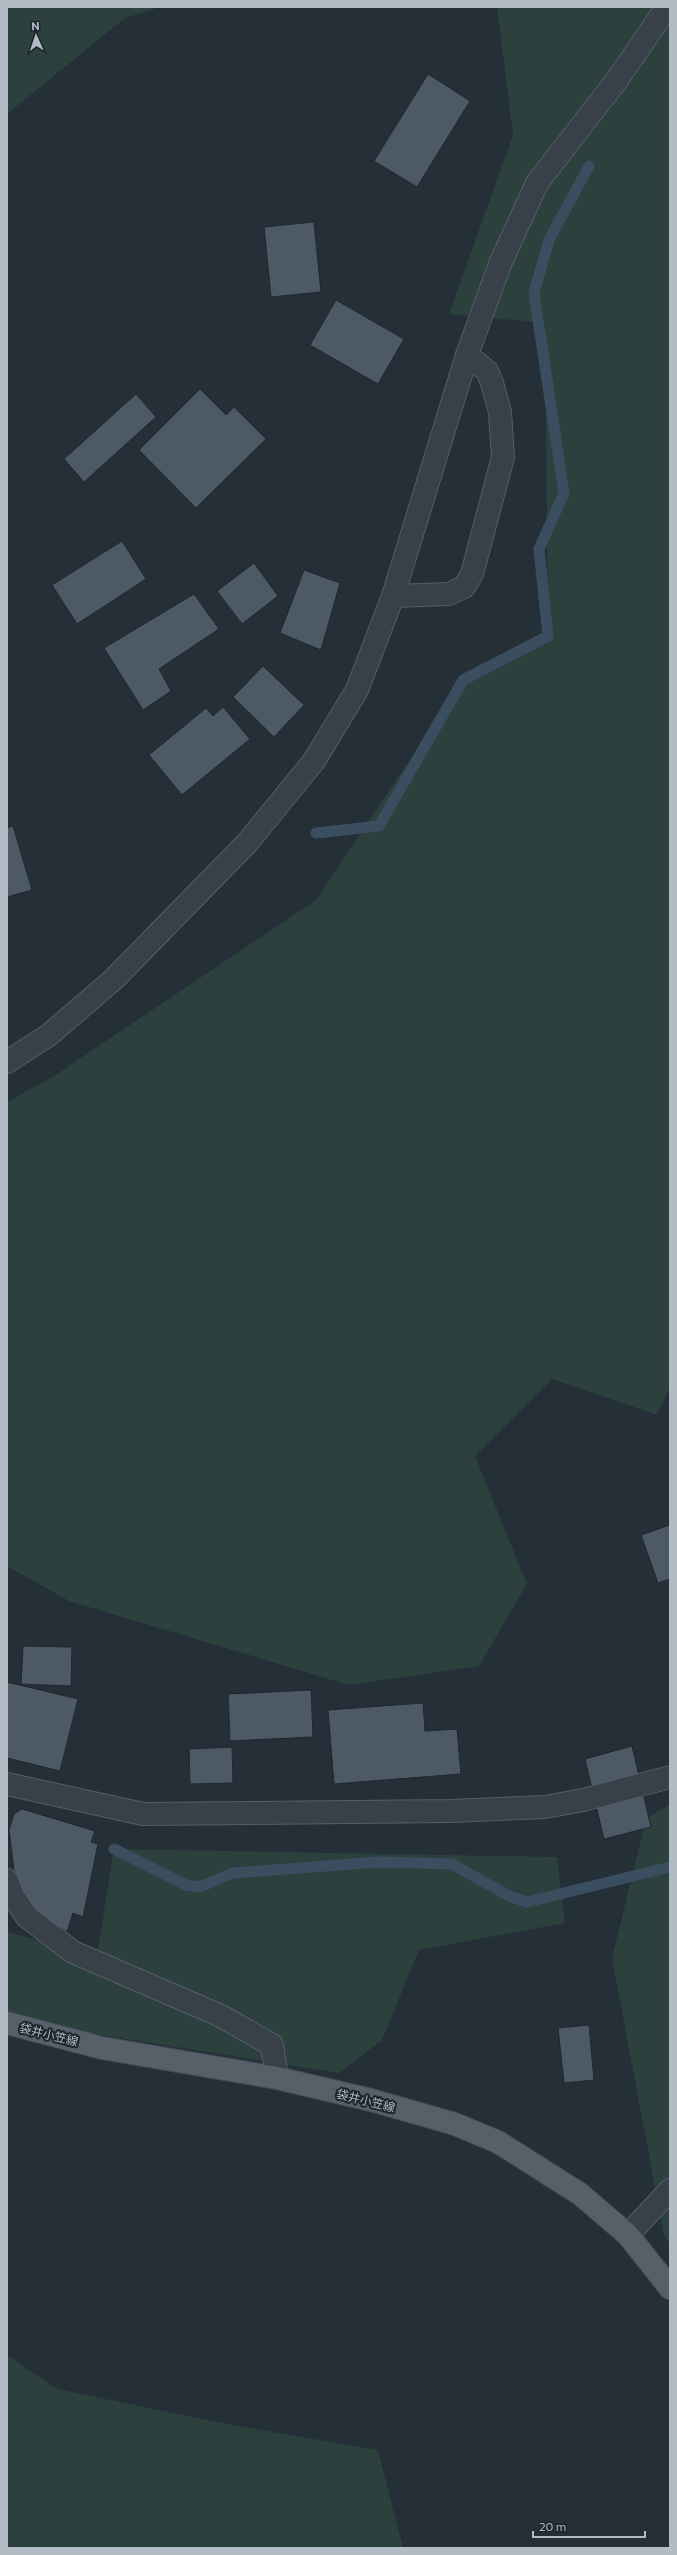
<svg xmlns="http://www.w3.org/2000/svg" width="677" height="2555" font-family="Commissioner,'Noto Sans JP',sans-serif">
	<rect width="100%" height="100%" fill="#242f38"/>
	<!-- green -->
	<g fill="#2c403e">
		<polygon points="7,7 160,7 125,18 7,114"/>
		<polygon points="497,7 670,7 670,1387 657,1415 552,1379 475,1456 527,1584 479,1666 349,1685 69,1601 7,1566 7,1102 54,1076 316,900 463,680 548,636 545,323 449,314 513,135"/>
		<polygon points="670,1804 670,2245 664,2235 612,1958 646,1819"/>
		<polygon points="114,1849 557,1857 565,1923 419,1950 382,2040 339,2073 7,2020 7,1932 97,1955"/>
		<polygon points="7,2355 57,2389 227,2424 378,2450 403,2548 7,2548"/>
	</g>
	<g fill="none" stroke-linecap="round" stroke-linejoin="round">
		<!-- stream -->
		<g stroke="#3b4e60" stroke-width="11">
			<polyline points="316,833 379,826 463,680 548,636 539,549 564,493 534,293 549,240 589,166"/>
			<polyline points="114,1849 186,1885 200,1887 233,1873 378,1862 452,1864 509,1896 527,1902 670,1867"/>
		</g>
	</g>
	<!-- building -->
	<g fill="#4d5964" stroke="#1f2730">
		<polygon points="428,74 470,101 417,187 374,161"/>
		<polygon points="314,222 321,292 271,297 264,227"/>
		<polygon points="336,300 404,339 378,384 310,345"/>
		<polygon points="200,389 226,415 234,407 266,439 196,508 139,450"/>
		<polygon points="136,394 156,417 84,482 64,459"/>
		<polygon points="122,541 146,579 77,624 52,585"/>
		<polygon points="254,563 278,596 242,624 217,591"/>
		<polygon points="304,570 340,583 321,650 280,633"/>
		<polygon points="194,594 219,629 159,669 171,691 143,710 104,648"/>
		<polygon points="263,666 304,705 274,737 233,697"/>
		<polygon points="223,707 250,739 182,795 149,755 206,708 213,716"/>
		<polygon points="13,826 32,890 7,897 7,828"/>
		<polygon points="670,1525 670,1579 658,1583 641,1535"/>
		<polygon points="23,1646 72,1647 71,1686 21,1684"/>
		<polygon points="7,1682 78,1699 60,1771 7,1758"/>
		<polygon points="311,1690 313,1737 230,1741 228,1694"/>
		<polygon points="423,1703 425,1731 457,1729 461,1774 334,1784 328,1710"/>
		<polygon points="632,1746 651,1827 604,1839 585,1759"/>
		<polygon points="232,1747 233,1783 190,1784 189,1749"/>
		<polygon points="22,1809 95,1831 91,1842 98,1844 83,1917 73,1913 67,1932 40,1915 24,1894 14,1870 9,1830 14,1814"/>
		<polygon points="589,2025 594,2080 564,2083 558,2028"/>
	</g>
	<g fill="none" stroke-linecap="round" stroke-linejoin="round">
		<!-- minor casing -->
		<g stroke="#565e67" stroke-width="24">
			<g id="minor">
				<polyline points="393,596 449,594 464,587 472,574 503,457 500,412 492,383 487,371 467,355"/>
				<polyline points="7,1062 49,1035 114,979 247,843 314,761 357,690 393,596 467,355 500,264 537,183 617,80 667,7"/>
				<polyline points="7,1784 143,1814 450,1811 545,1807 583,1800 670,1777"/>
				<polyline points="7,1880 13,1896 27,1917 73,1952 221,2016 272,2045 277,2078"/>
				<polyline points="628,2235 670,2190"/>
			</g>
		</g>
		<!-- major casing -->
		<g stroke="#444c55" stroke-width="24">
			<polyline id="major" points="7,2023 102,2048 277,2078 371,2100 455,2124 498,2142 580,2194 628,2235 670,2288"/>
		</g>
		<!-- minor -->
		<use href="#minor" stroke="#384049" stroke-width="22"/>
		<!-- major -->
		<use href="#major" stroke="#566069" stroke-width="22"/>
	</g>
	<g text-anchor="middle" dominant-baseline="central" stroke-width="4" stroke-linejoin="round" paint-order="stroke">
		<!-- street labels -->
		<g font-size="12" fill="#b3bbc5" stroke="#1d252e">
			<text transform="translate(49 2034) rotate(14)">袋井小笠線</text>
			<text transform="translate(366 2100) rotate(14)">袋井小笠線</text>
		</g>
	</g>
	<!-- border -->
	<rect width="677" height="2555" fill="none" stroke="#b3bbc5" stroke-width="16"/>
	<!-- north arrow -->
	<g transform="translate(36 36) rotate(357)" stroke="#1d252e" stroke-width="3" paint-order="stroke">
	<path d="M0-3L7 15L0 10L-7 15Z" fill="#b3bbc5"/>
	<text y="-6" font-size="11" font-weight="bold" text-anchor="middle" fill="#b3bbc5">N</text>
	</g>
	<!-- scale -->
	<path d="M533 2531v6h112v-6" fill="none" stroke="#b3bbc5" stroke-width="2"/>
	<text x="539" y="2531" font-size="12" fill="#b3bbc5" stroke="#1d252e" stroke-width="3" paint-order="stroke">20 m</text>
</svg>
